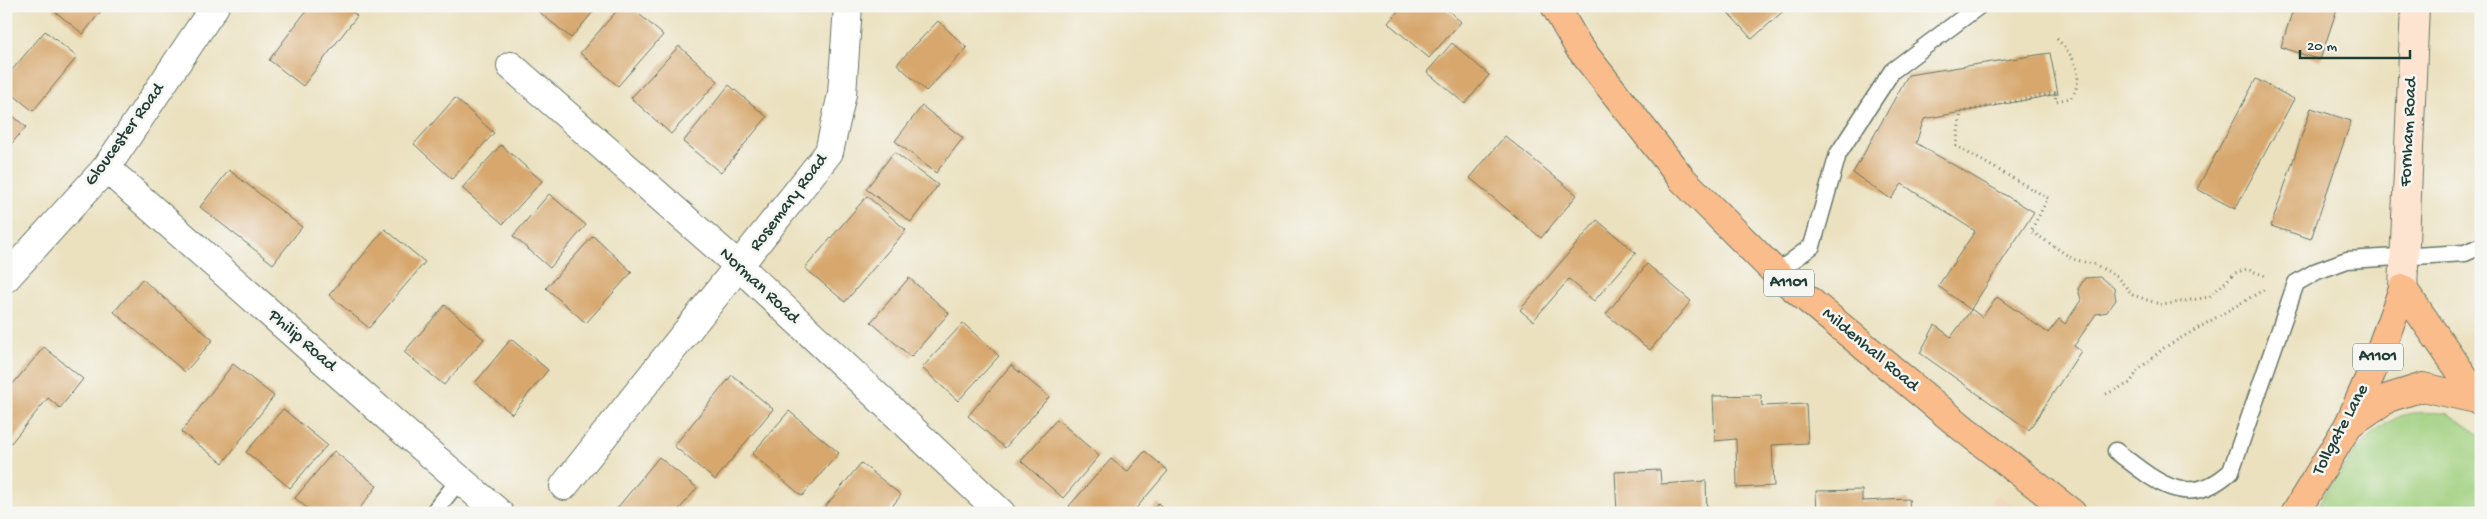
<svg xmlns="http://www.w3.org/2000/svg" width="2487" height="519" font-family="'Gochi Hand',sans-serif">
	<rect width="100%" height="100%" fill="#f6f6f2"/>
	<filter id="ink" filterUnits="userSpaceOnUse"><feTurbulence type="fractalNoise" baseFrequency=".02" numOctaves="2"/><feDisplacementMap in="SourceGraphic" scale="10" xChannelSelector="R" yChannelSelector="G"/><feConvolveMatrix kernelMatrix="1 2 1 2 8 2 1 2 1" color-interpolation-filters="sRGB"/></filter>
	<filter id="wash" filterUnits="userSpaceOnUse"><feTurbulence type="fractalNoise" baseFrequency=".0096" numOctaves="4" result="noise"/><feDisplacementMap in="SourceGraphic" scale="20" xChannelSelector="R" yChannelSelector="G"/><feGaussianBlur stdDeviation="1.12" result="paint"/><feColorMatrix in="noise" values="0 0 0 0 0 0 0 0 0 0 0 0 0 0 0 0 0 1.4 0 .05"/><feComposite in="paint" operator="in"/></filter>
	<g filter="url(#wash)">
		<rect width="100%" height="100%" fill="#ebe1bf"/>
		<!-- built -->
		<polygon fill="#f0d5bc" points="1996,494 2023,513 1984,513"/>
		<!-- green -->
		<path fill="#9fcf7d" stroke="#5f8658" d="M2447,413l34,23v77h-168c19,-32 55,-87 91,-98 12,-4 30,-2 43,-2z"/>
		<g id="blocks">
			<!-- building -->
			<g fill="#d7a76d">
				<polygon points="56,6 105,6 83,34 53,10"/>
				<polygon points="310,6 345,6 357,16 303,86 269,60"/>
				<polygon points="532,6 598,6 571,38"/>
				<polygon points="621,6 630,6 663,35 618,86 580,53"/>
				<polygon points="1402,6 1443,6 1461,22 1429,58 1388,23"/>
				<polygon points="1722,6 1789,6 1752,39"/>
				<polygon points="2294,6 2338,6 2320,60 2281,47"/>
				<polygon points="938,21 967,48 926,91 897,64"/>
				<polygon points="45,31 77,57 33,111 6,89 6,77"/>
				<polygon points="1452,43 1489,75 1465,104 1427,72"/>
				<polygon points="679,46 718,81 671,134 631,98"/>
				<polygon points="2050,53 2058,94 1924,119 1916,143 2034,212 1971,309 1982,317 1997,297 2048,333 2059,319 2065,324 2081,300 2078,289 2085,278 2100,277 2114,288 2116,300 2107,312 2096,314 2074,346 2081,351 2029,430 1920,353 1935,325 1951,337 1971,310 1938,286 1975,231 1902,184 1891,199 1853,173 1908,75"/>
				<polygon points="2256,79 2294,99 2235,209 2197,189"/>
				<polygon points="729,85 767,117 721,173 683,142"/>
				<polygon points="455,98 494,133 452,179 414,144"/>
				<polygon points="922,106 963,138 936,173 895,141"/>
				<polygon points="2311,108 2351,121 2311,239 2271,226"/>
				<polygon points="6,110 26,127 6,150"/>
				<polygon points="1505,136 1577,195 1541,238 1470,178"/>
				<polygon points="501,145 542,181 503,224 462,188"/>
				<polygon points="894,152 938,185 911,222 866,189"/>
				<polygon points="229,170 302,227 273,264 200,207"/>
				<polygon points="549,194 586,225 550,268 513,236"/>
				<polygon points="867,196 906,230 845,302 805,268"/>
				<polygon points="1597,220 1636,253 1594,301 1569,279 1533,321 1520,310"/>
				<polygon points="385,229 425,262 369,328 329,295"/>
				<polygon points="593,236 632,272 586,323 546,288"/>
				<polygon points="1647,264 1691,301 1650,350 1606,314"/>
				<polygon points="909,278 949,313 911,357 871,322"/>
				<polygon points="142,279 213,340 185,372 114,312"/>
				<polygon points="445,305 484,339 444,385 404,352"/>
				<polygon points="963,323 999,356 958,401 922,368"/>
				<polygon points="511,339 548,370 512,414 475,383"/>
				<polygon points="44,347 83,379 60,408 48,398 6,449 6,392"/>
				<polygon points="233,364 274,396 223,463 181,432"/>
				<polygon points="1011,365 1049,397 1005,448 968,416"/>
				<polygon points="732,375 773,409 715,480 674,446"/>
				<polygon points="1761,395 1762,406 1806,404 1808,443 1772,445 1774,486 1737,488 1736,439 1715,441 1713,396"/>
				<polygon points="283,409 327,445 290,488 246,452"/>
				<polygon points="789,411 839,453 802,496 752,454"/>
				<polygon points="1057,419 1099,456 1063,498 1021,461"/>
				<polygon points="334,451 377,486 356,513 313,513 295,498"/>
				<polygon points="1145,451 1168,471 1132,513 1077,513 1069,506 1111,459 1127,472"/>
				<polygon points="659,457 697,488 676,513 613,513"/>
				<polygon points="861,463 901,495 887,513 820,513"/>
				<polygon points="1660,470 1661,484 1706,481 1707,513 1617,513 1615,472"/>
				<polygon points="1862,490 1862,501 1909,499 1910,513 1817,513 1816,491"/>
				<polygon points="1158,503 1168,513 1149,513"/>
			</g>
		</g>
	</g>
	<g filter="url(#ink)">
		<use href="#blocks" fill-opacity="0" stroke="#667665" stroke-width="1"/>
		<g fill="none" stroke-linecap="round" stroke-linejoin="round">
			<!-- service casing -->
			<g stroke="#667665" stroke-width="19">
				<g id="service">
					<polyline points="1776,273 1812,246 1838,154 1892,71 1979,6"/>
					<path d="M2116,451c38,29 71,61 115,20l65,-188 21,-12 30,-11 118,-7 16,-7"/>
					<polyline points="433,513 460,479"/>
				</g>
			</g>
			<!-- minor casing -->
			<g stroke="#667665" stroke-width="30">
				<g id="minor">
					<polyline points="511,66 740,267 1001,513"/>
					<polyline points="106,168 401,429 499,513"/>
					<polyline points="6,278 106,168 215,6"/>
					<polyline points="564,486 829,152 842,94 848,6"/>
				</g>
			</g>
			<!-- secondary casing -->
			<g stroke="#667665" stroke-width="30">
				<polyline id="secondary" points="2403,289 2415,6"/>
			</g>
			<!-- primary casing -->
			<g stroke="#667665" stroke-width="30">
				<g id="primary">
					<polyline points="1555,6 1578,46 1682,179 1776,273 1964,429 2072,513"/>
					<polyline points="2403,289 2481,401"/>
					<polyline points="2349,424 2388,398 2423,387 2480,400"/>
					<polyline points="2295,513 2349,424 2376,362 2403,289"/>
				</g>
			</g>
			<!-- path -->
			<g stroke="#667665" stroke-width="3" stroke-dasharray="1 4" stroke-linecap="butt">
				<path d="M2057,39c17,17 29,37 14,59l-15,3 -1,-8 -94,19 -5,34 92,52 -17,33 42,28 23,6 20,11 17,19 29,10 47,-8 26,-24 12,-4 21,8"/>
				<polyline points="2106,394 2130,383 2139,369 2164,348 2265,289"/>
			</g>
			<!-- service -->
			<use href="#service" stroke="#fff" stroke-width="16"/>
			<!-- minor -->
			<use href="#minor" stroke="#fff" stroke-width="28"/>
			<!-- secondary -->
			<use href="#secondary" stroke="#fde4d1" stroke-width="28"/>
			<!-- primary -->
			<use href="#primary" stroke="#fabc8b" stroke-width="28"/>
		</g>
	</g>
	<g text-anchor="middle" dominant-baseline="central" stroke-width="5" stroke-linejoin="round" paint-order="stroke">
		<!-- shield labels -->
		<g fill="#f6f6f2" stroke="#60746d" stroke-width="1">
			<rect x="1764" y="269.5" width="50" height="27" rx="4"/>
			<rect x="2353" y="343.5" width="50" height="27" rx="4"/>
		</g>
		<g font-size="16" font-weight="bold" fill="#1f3d34">
			<text x="1789" y="283">A1101</text>
			<text x="2378" y="357">A1101</text>
		</g>
		<!-- street labels -->
		<g font-size="18" fill="#1f3d34" stroke="#f6f6f2">
			<text transform="translate(2409 132) rotate(-87)">Fornham Road</text>
			<text transform="translate(125 135) rotate(-54)">Gloucester Road</text>
			<text transform="translate(789 203) rotate(-53)">Rosemary Road</text>
			<text transform="translate(759 286) rotate(43)">Norman Road</text>
			<text transform="translate(302 341) rotate(41)">Philip Road</text>
			<text transform="translate(1870 350) rotate(40)">Mildenhall Road</text>
			<text transform="translate(2341 430) rotate(-62)">Tollgate Lane</text>
		</g>
	</g>
	<!-- margin -->
	<rect width="2487" height="519" fill="none" stroke="#f6f6f2" stroke-width="25"/>
	<!-- scale -->
	<path d="M2300 50v8h110v-8" fill="none" stroke="#1f3d34" stroke-width="2.5"/>
	<text x="2307" y="50" font-size="15" fill="#1f3d34" stroke="#f6f6f2" stroke-width="4" paint-order="stroke">20 m</text>
</svg>
